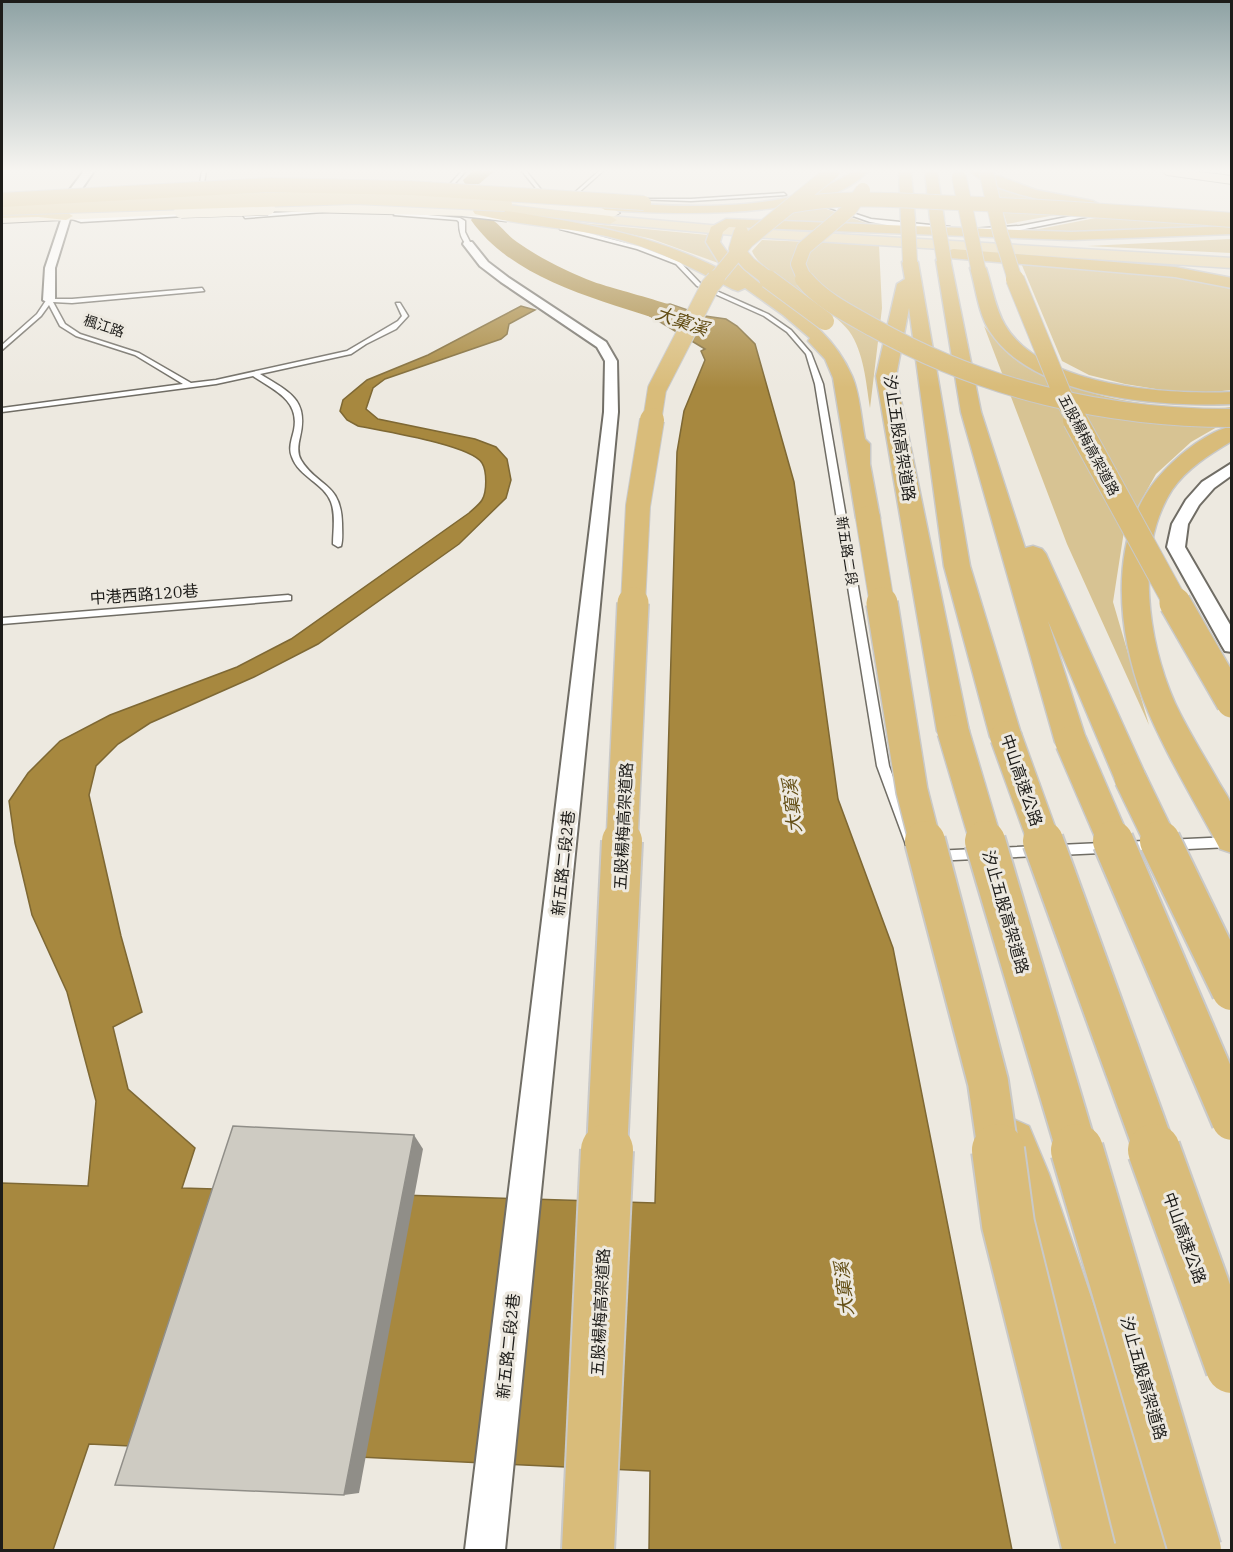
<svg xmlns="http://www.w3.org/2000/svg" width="1233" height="1552" font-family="'IBM Plex Serif','Noto Sans TC',serif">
	<rect width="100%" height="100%" fill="#ede9e0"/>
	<!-- green -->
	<g fill="#d7c393">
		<polygon points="995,186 1033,198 1061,202 1061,214 1007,224"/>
		<polygon points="815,205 866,223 781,221 799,207"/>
		<polygon points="1116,214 1231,227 1095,233 1019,233"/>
		<polygon points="581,223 708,235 707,242 721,264 652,239"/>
		<polygon points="1231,239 1231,253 1087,246"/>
		<path d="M762,240l117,5 3,63 -12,100c-4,-25 -6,-56 -21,-77 -20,-27 -89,-57 -97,-80z"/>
		<polygon points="1021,263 1177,276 1231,289 1231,390 1204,393 1162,390 1125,384 1089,375 1062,361"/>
		<path d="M984,326c10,12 21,27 35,36 48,34 155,52 212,45v12l-40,23 -35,32 -32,57 -11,71 36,123 -82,-181z"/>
	</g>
	<!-- water -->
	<path fill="#a7883f" stroke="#7e6834" stroke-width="1.5" d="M670,304l35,12 21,3 11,7 18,18 39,138 44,317 55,149 119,602h-363l1,-79 -561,-27 -36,106h-51v-367l86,3 8,-85 -29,-109 -35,-77 -17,-72 -6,-42 19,-28 32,-32 50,-26 127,-48 54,-28 178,-126c4,-4 10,-8 13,-13 5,-8 5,-29 0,-37 -11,-18 -100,-32 -124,-37l-11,-6 -7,-9 3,-11 24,-20 61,-25 93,-49 14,4 -26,14 -2,10 -6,5 -116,40 -12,9 -7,21 12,10 97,20 21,8 11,12 4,21 -5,18 -47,46 -141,100 -64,33 -104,46 -32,21 -22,22 -7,29 32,141 21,76 -29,15 15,62 67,59 -13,40 473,15 22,-751 7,-41 21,-51 -4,-9 4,-2 -58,-35 1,-6z"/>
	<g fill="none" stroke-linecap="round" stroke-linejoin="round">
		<!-- river -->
		<g fill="#a7883f" fill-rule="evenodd">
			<polygon points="473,171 494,171 479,184 465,184 463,180"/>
			<path d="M481,214c15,4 23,19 36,28 24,17 49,29 77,40 25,9 116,30 128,47l-4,5 -9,3 -9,-3c-73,-29 -181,-45 -229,-114l3,-4z"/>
		</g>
		<!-- service casing -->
		<g stroke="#706d65" stroke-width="3">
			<g id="service">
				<polygon points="202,171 206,171 204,183 202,184 200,183"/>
				<polygon points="462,171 466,171 445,194 441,194"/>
				<polygon points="522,171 526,171 543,192 539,192"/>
				<polygon points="599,171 603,171 576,195 572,195"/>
				<polygon points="784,193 786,195 691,201 634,199 691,199"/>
				<polygon points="236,201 246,214 334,210 336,211 245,218 234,202"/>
				<polygon points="819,202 871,219 950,227 947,229 893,226 870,222 819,204"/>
				<path d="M396,212l64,6 5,3v11l6,12 -3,2c-7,-6 -9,-15 -9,-24l-2,-2 -63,-5z"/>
				<polygon points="1093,212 1095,215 1020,230 974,231 971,229 1020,226"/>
				<polygon points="182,213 184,216 81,222 63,216 66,214 81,218"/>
				<polygon points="464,213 506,217 509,219 506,221 462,216"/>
				<polygon points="562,226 641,247 680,262 701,284 768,314 791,330 811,353 823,384 889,766 917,842 916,846 911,847 906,846 905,842 877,766 815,384 806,354 787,332 764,316 697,286 676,264 637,249 560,229"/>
				<path d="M202,288l2,3 -132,12 -19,-1 12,22 15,10 59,19 52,30 25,-3 131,-29 51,-30 4,-5 -6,-13h4l8,13 -12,13 -30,15 -15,10 -91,20c29,18 49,25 40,63 -2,8 -3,16 1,23 16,27 40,22 41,63 0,8 1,16 -1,23l-3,1 -5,-3c0,-13 3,-29 -2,-42 -7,-19 -32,-25 -39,-45 -4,-9 0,-18 2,-27 6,-30 -20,-40 -41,-54l-37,8 -214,28v-4l181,-24 -48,-29 -59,-19 -16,-10 -11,-21 -8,11 -39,34v-5l35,-31 10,-15h25z"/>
				<polygon points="288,595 291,596 291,600 2,624 2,618"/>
				<polygon points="1230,837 1232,837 1230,847 933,861 928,860 927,856 928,852 933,851"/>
			</g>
		</g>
		<!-- minor casing -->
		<g stroke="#706d65" stroke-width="4">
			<g id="minor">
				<polygon points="63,214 71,216 55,268 55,300 49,303 43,300 45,268"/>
				<polygon points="464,242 472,242 488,262 509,278 606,342 617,361 618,412 599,615 505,1550 465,1550 604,412 605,361 597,347 501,282 480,266 463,244"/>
				<polygon points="1232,463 1232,475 1214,488 1199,505 1188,524 1185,547 1232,628 1232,652 1225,651 1222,646 1167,547 1172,524 1186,500 1202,482"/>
			</g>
		</g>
		<!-- tertiary casing -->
		<g stroke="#706d65" stroke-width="4">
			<polygon id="tertiary" points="84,171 94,171 77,196 72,216 66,220 62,219 60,216 65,196"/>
		</g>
		<!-- secondary casing -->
		<g stroke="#706d65" stroke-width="2">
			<g id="secondary">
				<polygon points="1161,171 1191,171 1232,176 1232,184 1167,175"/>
				<polygon points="483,193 613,209 620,213 613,217 479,200 477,197"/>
				<polygon points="268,204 418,205 507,209 514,213 507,217 263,211 261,208"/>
				<polygon points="181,207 186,208 188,211 186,214 2,223 2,215"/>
			</g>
		</g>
		<!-- primary casing -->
		<g stroke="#c9c9c8" stroke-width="3">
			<polygon id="primary" points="610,216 754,229 1232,258 1232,268 754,237 605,223 603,220 605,217"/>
		</g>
		<!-- trunk casing -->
		<g stroke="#c9c9c8" stroke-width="3">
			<g id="trunk">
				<polygon points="499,204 610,216 617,220 610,224 494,211 492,208 494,205"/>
				<polygon points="38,209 66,212 73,216 66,220 38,217 2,218 3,210"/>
			</g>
		</g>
		<!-- motorway casing -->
		<g stroke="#c9c9c8" stroke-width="3">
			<g id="motorway">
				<path d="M854,171h14c-44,51 -200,43 -263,39l-7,-4 7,-4c77,5 183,13 249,-31z"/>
				<polygon points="899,171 911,171 915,220 908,224 901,220"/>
				<polygon points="925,171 937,171 944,219 942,222 937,223 930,219"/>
				<path d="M970,171h15l51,19 57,11 7,4 -7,4c-31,-5 -102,-16 -123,-38z"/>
				<path d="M480,207c89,14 171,24 251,68l-12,-12 -13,-21 5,-15 15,-8 345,13 161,-6v8l-161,6 -342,-13 -6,5 -3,10c37,56 103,67 132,134 8,18 9,43 13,63l5,5v20l10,54 -3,5 -9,2 -9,-2 -3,-5 -23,-140 -8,-19 -17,-18 2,-3 -27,-23 -38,-27 -7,3 -6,-2c-41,-22 -80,-42 -126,-53 -43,-9 -88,-11 -131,-22l-2,-3 2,-3z"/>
				<polygon points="953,249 1175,267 1232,278 1232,288 1175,277 950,258 981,412 1025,548 1033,546 1042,549 1046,554 1147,778 1142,787 1130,791 1118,787 1048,621 1087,742 1082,750 1071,754 1060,750 1055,742 961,412 936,260 939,257 947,256 948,251"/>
				<polygon points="910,257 918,262 970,566 1022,737 1017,745 1006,749 995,745 990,737 944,566 909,308 896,376 969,731 964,739 953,742 942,739 937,731 876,376 897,284 905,279 902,262"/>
				<path d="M978,263l8,5c6,18 9,40 19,57 36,62 163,70 227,67v12c-73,3 -200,-6 -243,-74 -11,-18 -13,-42 -19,-62z"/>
				<path d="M1232,426v15c-22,13 -46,28 -60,49 -38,59 -24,152 3,213 12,26 28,51 42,76 4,8 13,19 15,28 1,15 0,32 0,46l-12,-4c-25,-47 -58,-101 -77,-150 -27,-71 -36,-169 21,-228 17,-18 43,-39 68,-45z"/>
				<polygon points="1013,1119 1029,1126 1049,1174 1158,1494 1173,1550 1114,1550 1100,1494 1003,1174 990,1142 997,1126"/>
			</g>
		</g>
		<!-- service -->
		<use href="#service" fill="#fff" fill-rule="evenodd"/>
		<!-- minor -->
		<use href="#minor" fill="#fff" fill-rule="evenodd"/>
		<!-- tertiary -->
		<use href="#tertiary" fill="#fff" fill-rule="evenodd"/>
		<!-- secondary -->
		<use href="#secondary" fill="#f4ebd7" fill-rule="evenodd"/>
		<!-- primary -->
		<use href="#primary" fill="#e8d7af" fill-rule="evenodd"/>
		<!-- trunk -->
		<use href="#trunk" fill="#e0ca94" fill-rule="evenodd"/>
		<!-- motorway -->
		<use href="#motorway" fill="#d9bc7a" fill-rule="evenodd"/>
		<!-- secondary-bridge casing -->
		<g stroke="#706d65" stroke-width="15" stroke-linecap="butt">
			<polyline id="secondary-bridge" points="181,211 268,208"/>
		</g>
		<!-- trunk-bridge casing -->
		<g stroke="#c9c9c8" stroke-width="16" stroke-linecap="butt">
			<polyline id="trunk-bridge" points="2,208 355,197 505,204"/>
		</g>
		<!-- motorway-bridge-far5 casing -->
		<g stroke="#c9c9c8" stroke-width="16" stroke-linecap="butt">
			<g id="motorway-bridge-far5">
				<polyline points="986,171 1000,232 1015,280"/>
				<polyline points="959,177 978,268"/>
				<polyline points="2,200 270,185 410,188 644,203"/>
				<path d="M790,206c55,-11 112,-5 168,-3 92,4 183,10 274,17"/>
				<polyline points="937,219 944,260"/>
				<polyline points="908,220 910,262"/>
				<polyline points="741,232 736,249 749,264 770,280"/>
				<polyline points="715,280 747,241 833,171"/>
				<polyline points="805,280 798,264 804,248 850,209 863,190"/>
			</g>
		</g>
		<!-- motorway-bridge-far4 casing -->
		<g stroke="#c9c9c8" stroke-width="20" stroke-linecap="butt">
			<g id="motorway-bridge-far4">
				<polyline points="768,279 825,321"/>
				<path d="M804,279c18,22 45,35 70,49 110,62 233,90 358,90"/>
				<polyline points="1015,279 1062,394 1076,421"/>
				<polyline points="652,421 657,389 710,286 716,279"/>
			</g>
		</g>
		<!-- motorway-bridge-far3 casing -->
		<g stroke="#c9c9c8" stroke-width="26" stroke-linecap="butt">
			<g id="motorway-bridge-far3">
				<polyline points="1075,420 1176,604"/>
				<polyline points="868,518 882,604"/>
				<polyline points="633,604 638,506 652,420"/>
			</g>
		</g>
		<!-- motorway-bridge-far2 casing -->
		<g stroke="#c9c9c8" stroke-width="34" stroke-linecap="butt">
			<g id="motorway-bridge-far2">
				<polyline points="882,603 912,791 925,842"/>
				<polyline points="1175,603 1232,702"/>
				<polyline points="953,731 986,842"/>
				<polyline points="1006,737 1044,842"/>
				<polyline points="1071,742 1114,842"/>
				<polyline points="1130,778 1161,842"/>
				<polyline points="622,842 633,603"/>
			</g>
		</g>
		<!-- motorway-bridge-far1 casing -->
		<g stroke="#c9c9c8" stroke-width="44" stroke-linecap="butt">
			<g id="motorway-bridge-far1">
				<polyline points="925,841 988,1082 998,1151"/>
				<polyline points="985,841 1077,1151"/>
				<polyline points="1043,841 1155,1151"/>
				<polyline points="1113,841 1232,1120"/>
				<polyline points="1160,841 1232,990"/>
				<polyline points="607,1151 622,841"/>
			</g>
		</g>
		<!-- motorway-bridge casing -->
		<g stroke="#c9c9c8" stroke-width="56" stroke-linecap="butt">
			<g id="motorway-bridge">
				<polyline points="998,1150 1008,1224 1089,1550"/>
				<polyline points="1077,1150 1195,1550"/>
				<polyline points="1154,1150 1232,1367"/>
				<polyline points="588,1550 607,1150"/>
			</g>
		</g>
		<!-- secondary-bridge -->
		<use href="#secondary-bridge" stroke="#f4ebd7" stroke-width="14"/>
		<!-- trunk-bridge -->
		<use href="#trunk-bridge" stroke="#e0ca94" stroke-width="14"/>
		<!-- motorway-bridge-far5 -->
		<use href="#motorway-bridge-far5" stroke="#d9bc7a" stroke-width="14"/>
		<!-- motorway-bridge-far4 -->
		<use href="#motorway-bridge-far4" stroke="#d9bc7a" stroke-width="18"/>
		<!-- motorway-bridge-far3 -->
		<use href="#motorway-bridge-far3" stroke="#d9bc7a" stroke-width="24"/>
		<!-- motorway-bridge-far2 -->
		<use href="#motorway-bridge-far2" stroke="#d9bc7a" stroke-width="31"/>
		<!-- motorway-bridge-far1 -->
		<use href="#motorway-bridge-far1" stroke="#d9bc7a" stroke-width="40"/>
		<!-- motorway-bridge -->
		<use href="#motorway-bridge" stroke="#d9bc7a" stroke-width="52"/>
	</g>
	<!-- shaded-wall -->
	<polygon fill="#908e88" points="414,1135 423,1149 359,1493 344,1495"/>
	<!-- building -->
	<polygon fill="#cecbc2" stroke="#908e88" stroke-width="1.5" points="233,1126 414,1135 344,1495 115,1485"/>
	<!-- sky -->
	<linearGradient id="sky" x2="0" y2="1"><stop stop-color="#8ea2a4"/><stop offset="0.44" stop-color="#f7f5f1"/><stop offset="1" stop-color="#f7f5f1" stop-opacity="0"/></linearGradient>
	<rect width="1233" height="388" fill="url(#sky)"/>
	<g text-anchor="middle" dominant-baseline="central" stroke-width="6" stroke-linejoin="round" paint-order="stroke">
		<!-- far-street labels -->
		<g font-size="14" fill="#1d1c19" stroke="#ede9e0">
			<text transform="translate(104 326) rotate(18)">楓江路</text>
			<text transform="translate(1089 445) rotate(62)">五股楊梅高架道路</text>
			<text transform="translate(847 551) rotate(81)">新五路二段</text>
		</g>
		<!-- street labels -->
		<g font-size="16" fill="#1d1c19" stroke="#ede9e0">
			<text transform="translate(900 438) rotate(81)">汐止五股高架道路</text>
			<text transform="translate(144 594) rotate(-4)">中港西路120巷</text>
			<text transform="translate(1022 780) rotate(71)">中山高速公路</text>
			<text transform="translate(623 826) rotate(-87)">五股楊梅高架道路</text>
			<text transform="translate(563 863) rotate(-84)">新五路二段2巷</text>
			<text transform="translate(1006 912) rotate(74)">汐止五股高架道路</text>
			<text transform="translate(1185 1238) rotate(70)">中山高速公路</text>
			<text transform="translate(600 1312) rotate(-87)">五股楊梅高架道路</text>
			<text transform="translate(508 1346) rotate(-84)">新五路二段2巷</text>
			<text transform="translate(1144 1378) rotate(74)">汐止五股高架道路</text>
		</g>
		<!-- water labels -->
		<g font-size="18" font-style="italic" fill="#644f16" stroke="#ede9e0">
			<text transform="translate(682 321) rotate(19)">大窠溪</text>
			<text transform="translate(792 806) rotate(-96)">大窠溪</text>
			<text transform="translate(844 1289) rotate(-96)">大窠溪</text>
		</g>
	</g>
	<!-- border -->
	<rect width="1233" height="1552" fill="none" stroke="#1d1c19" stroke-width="6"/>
</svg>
